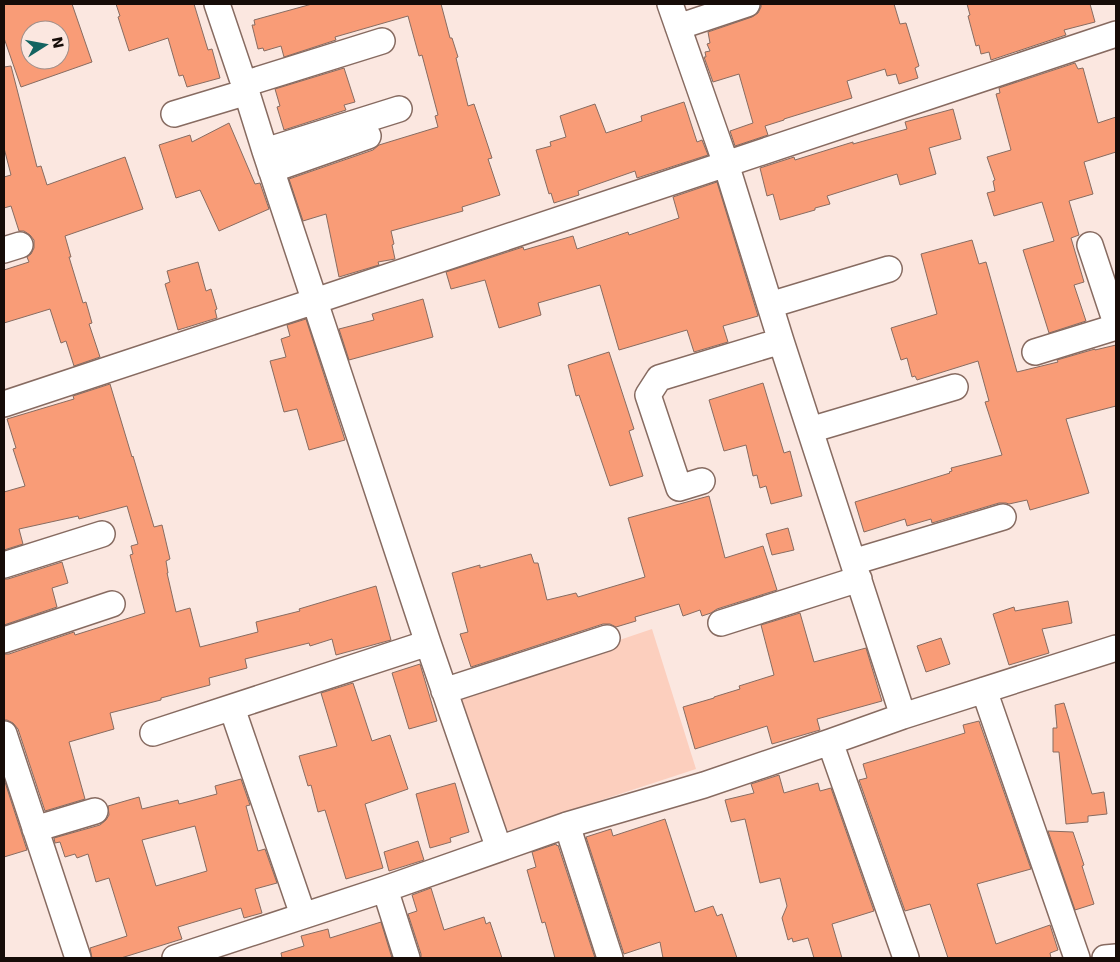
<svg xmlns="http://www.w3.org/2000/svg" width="1120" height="962" viewBox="0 0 1120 962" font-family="'DejaVu Sans',sans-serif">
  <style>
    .green { fill: #fccfbe }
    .building { fill: #f99c77; stroke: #886c61; fill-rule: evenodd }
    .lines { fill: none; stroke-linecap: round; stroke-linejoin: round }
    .minor-casing { stroke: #876b61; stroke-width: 28 }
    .minor { stroke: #fff; stroke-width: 25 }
  </style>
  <rect width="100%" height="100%" fill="#fbe7e0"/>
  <path class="green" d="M652,629L696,769L510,830L500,829L454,696Z"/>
  <path class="building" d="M4,4H72L92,62L21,87L4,38ZM30,30H60V60H30Z
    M116,4H194L208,50L212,49L220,78L187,87L183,75L179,76L168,38L129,51L118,17L120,16Z
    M312,4H441L450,38H452L458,57L456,58L468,106L474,104L492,158L488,159L500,195L462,207L463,211L391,231L394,244L392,245L395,259L378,262L379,265L339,277L326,214L303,221L289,179L373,150L379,145L438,127L435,116L438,115L422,55L419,56L408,16L335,37L336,40L284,57L281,46L264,51L263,48L258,49L252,25H255L254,20Z
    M761,4H894L900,24L906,23L919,66L915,68L918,78L899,84L896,74L887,76L885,69L847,81L852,98L784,119V120L765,126L768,135L735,146L730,131L753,123L739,74L713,82L704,57H706L705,52L710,51L707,44L710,43L708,32L752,17L758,13L761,7Z
    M967,4H1090L1095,22L1064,30L1066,35L991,60L989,52L981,54L979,45L976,46L968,16L970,15Z
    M1075,63L1078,69L1083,68L1098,123L1116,117V152L1084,162L1093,194L1069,201L1079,235L1071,238L1084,282L1074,285L1086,321L1049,333L1023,250L1054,241L1042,202L994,216L987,193L995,191L993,181L995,180L987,157L1011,150L996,94L1000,93L999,88Z
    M11,66L37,167L41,166L47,185L125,157L143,209L65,236L71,257H69L83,303L86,302L92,323L89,324L100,357L74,366L66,341L61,343L50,309L4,323V270L29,262L27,257L31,254L34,248V240L30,235L24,231H19L11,206L4,208V177L11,175L4,148V67Z
    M344,68L355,102L344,105L346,110L284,130L277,107L280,106L275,89Z
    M684,102L697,142L702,140L708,155L637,178L635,171L578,191L579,195L554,203L551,193L549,194L536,150L551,146L550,142L566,137L560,116L595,104L606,133L642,121L641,116Z
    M953,109L961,139L929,148L936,174L900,185L897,174L827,196L830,204L815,208V210L780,220L773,194L767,196L760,168L794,157L795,160L853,142V144L907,129L905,122Z
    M229,123L255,184L260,183L269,209L219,231L200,190L176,198L159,145L190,135L192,142Z
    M717,182L758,316L723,326L728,342L694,352L687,330L619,350L600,285L538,303L541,315L499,328L485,280L451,289L446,272L523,247L524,250L573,236L577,249L628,232L629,235L679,218L673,197Z
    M972,240L979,264L986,262L1017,372L1058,362L1057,360L1095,349V350L1116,345V406L1066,419L1089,493L1030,510L1027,500L1009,504L1006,503H999L932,523L931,519L907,526L905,519L864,532L855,502L950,473L949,472L952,471L951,468L1002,455L985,402L989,401L978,361L917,380L915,376L912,377L907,358L901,360L891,328L937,314L921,254Z
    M198,262L206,291L211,289L217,309L215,310L217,318L178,330L165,284L170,282L167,271Z
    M423,299L433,337L349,360L339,329L374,320L372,314Z
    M306,319L345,440L309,450L297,409L284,412L270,361L286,357L281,339L290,336L287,325Z
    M609,352L634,429L629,431L643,476L610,486L579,395L576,396L568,365Z
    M763,383L784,453L790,451L802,496L771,504L766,486L760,488L757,475L753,476L746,445L724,451L709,400Z
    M110,384L132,457L133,456L154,527L162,525L170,559L166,561L168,573H167L176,612L190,608L200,647L258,632L256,622L300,611L299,609L376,586L391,640L336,655L332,639L310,646L309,643L245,659L247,668L209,678L210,685L161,698V700L110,713L114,729L69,742L85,799L45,811L18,729L13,723L7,720H4V654H9L74,632L75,635L145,613L130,555L133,554L131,546L138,544L127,506L79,519L78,516L19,529L23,544L4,550V492L25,486L13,449L16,448L7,419L74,399L73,396Z
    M709,496L725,558L763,546L777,590L717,609L711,613L702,616L700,610L683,616L679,604L635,617L636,621L616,627L610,624H603L471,667L460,634L468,632L452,573L480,565V568L531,554L534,563H538L547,600L576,593L578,597L645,577L628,518Z
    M788,528L794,550L772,555L766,534Z
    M62,562L68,583L52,588L57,607L4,625V579H8Z
    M1068,601L1072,623L1042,629L1049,653L1009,665L993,614L1014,607L1015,611Z
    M800,613L814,662L866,648L882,701L817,719L820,730L772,744L767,726L695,749L683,707L714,698V697L740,689L739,686L774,675L761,625Z
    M941,638L950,664L926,672L917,646Z
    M420,664L437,721L409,729L392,673Z
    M353,683L372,741L390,735L408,789L365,804L383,868L346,879L325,810L318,812L311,785L308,786L299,756L337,746L321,693Z
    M1064,703L1092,794L1104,792L1107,814L1088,816V822L1066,824L1059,752H1053V728H1057L1055,705Z
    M979,721L1031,869L977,884L996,944L1050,925L1058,950L1050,953L1051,958H948L930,904L905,911L859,780L867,778L863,764L965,733L963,725Z
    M779,775L784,793L818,783L820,791L831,788L874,911L832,924L842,958H814L808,938L793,942L792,938L788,940L782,918L787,906L780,878L760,883L745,819L731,822L725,800L754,793L751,784Z
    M4,779L27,850L4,857Z
    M241,779L250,805L246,806L258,851L265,849L277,883L255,889L262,913L244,918L241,908L178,927L182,939L121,958H92L90,948L127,936L109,878L96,882L88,854L77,858L75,854L65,857L60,842L55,843L54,838L100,825L106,820L109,815L108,806L139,797L142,809L178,800L179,804L217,794L215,786ZM195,826L207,871L156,886L142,840Z
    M455,783L469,832L450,838L451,842L430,848L416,794Z
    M665,819L695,912L713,906L717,916L722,914L737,958H663L660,942L624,954L586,837L611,829L613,836Z
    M1048,831L1073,832L1084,865L1082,866L1094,904L1075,910Z
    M418,841L424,860L389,871L384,852Z
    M556,844L557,846L558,845L595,958H555L545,922L542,923L527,870L536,867L532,852Z
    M431,888L444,930L484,917L486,924L490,922L502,958H421V954L408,914L417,911L412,895Z
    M381,922L392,958H282L281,953L304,946L301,936L328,929L330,938Z"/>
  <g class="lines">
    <g class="minor-casing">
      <path id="minor" d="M217,4L244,84L265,151L428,643L499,849
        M670,4L726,164L781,341L903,716
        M678,27L747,4
        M244,84L382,41
        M174,114L247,92
        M265,151L399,109
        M271,170L368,136
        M1090,245L1116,323
        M4,250L20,245
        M770,305L889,269
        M1035,352L1116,327
        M4,404L315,301L1116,34
        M810,430L955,387
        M702,481L679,488L648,395L659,378L781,341
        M853,562L1003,517
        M4,565L102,534
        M721,623L859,579
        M4,640L112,604
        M984,690L1077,958
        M444,691L607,638
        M232,708L303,915
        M153,733L428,643
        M4,734L78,958
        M830,742L906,958
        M567,825L610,958
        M35,829L95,811
        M385,889L407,958
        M175,958L385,889L567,825L704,785L830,742L903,716L1116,648
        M1105,958L1116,957"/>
    </g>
    <use href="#minor" class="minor"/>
  </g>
  <rect width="1120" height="962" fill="none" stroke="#160c08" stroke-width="10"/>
  <g transform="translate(45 45) rotate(79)"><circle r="24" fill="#fbe7e0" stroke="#9f8f8a"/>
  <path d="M0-4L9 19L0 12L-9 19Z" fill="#136360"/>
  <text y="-8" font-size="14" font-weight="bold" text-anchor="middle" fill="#160c08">N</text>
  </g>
</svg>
